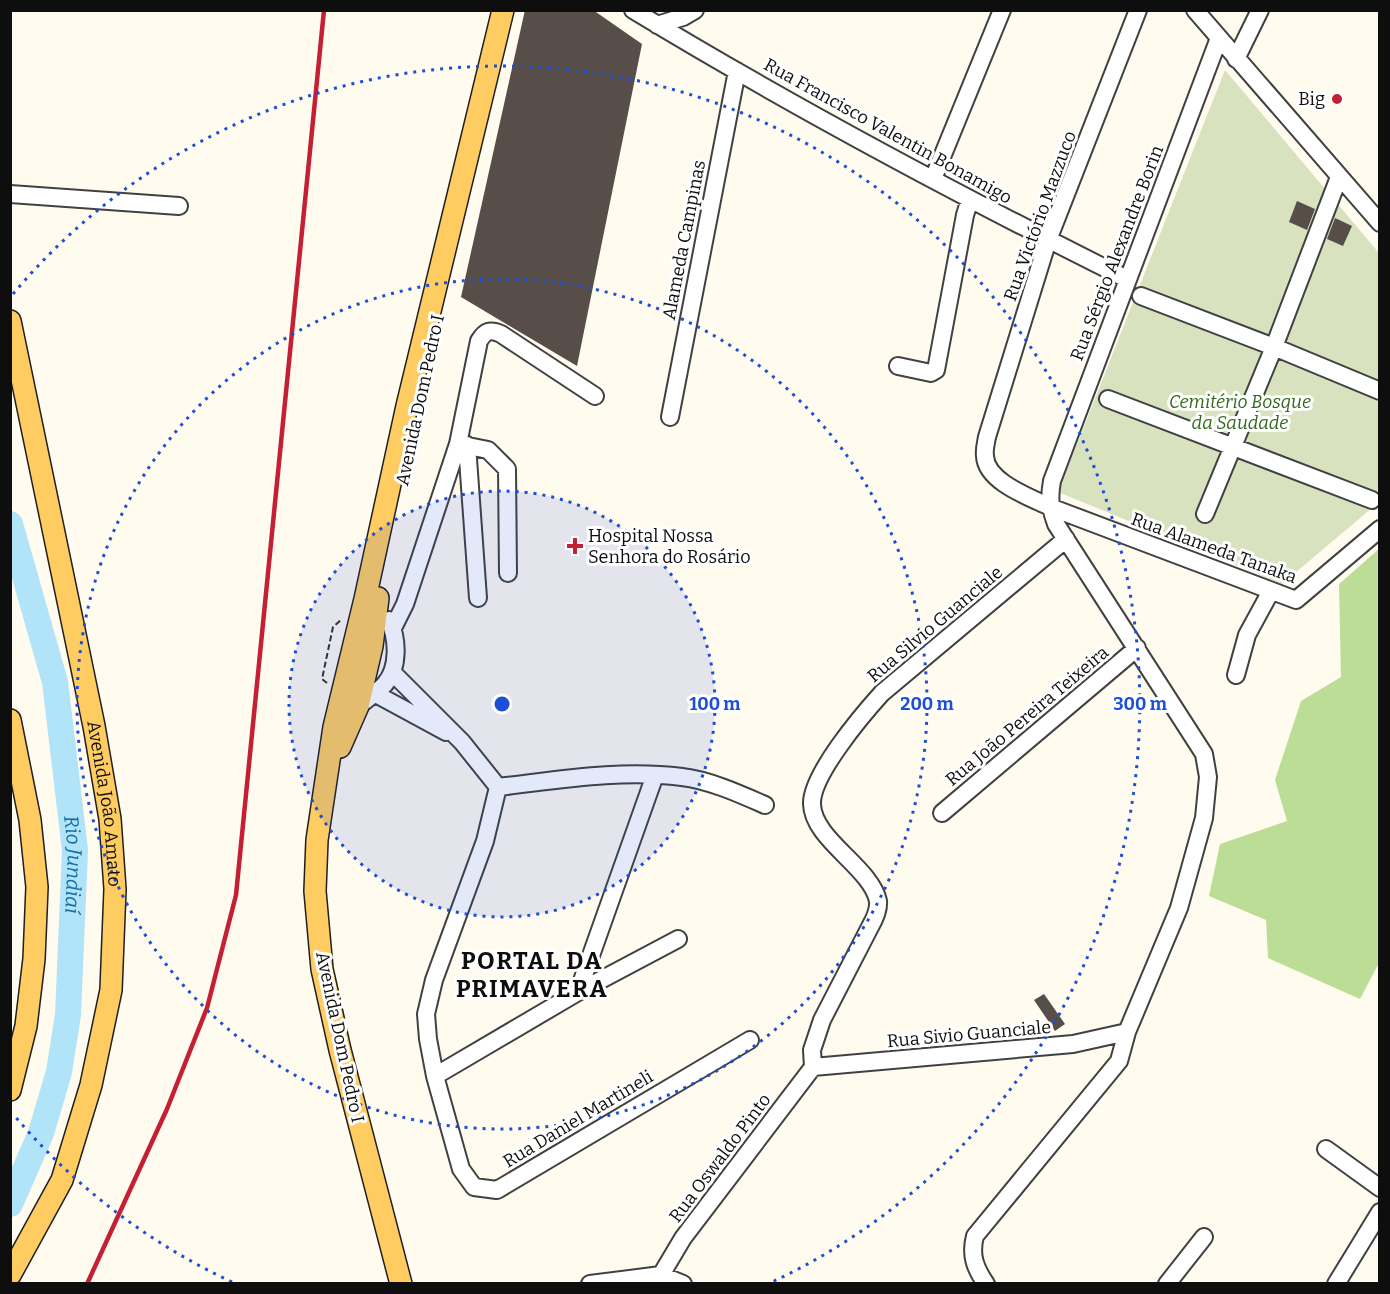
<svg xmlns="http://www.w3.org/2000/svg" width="1390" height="1294" viewBox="0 0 1390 1294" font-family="Bitter,serif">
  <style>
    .forest { fill: #bbdd95 }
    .cemetery { fill: #d9e2bf }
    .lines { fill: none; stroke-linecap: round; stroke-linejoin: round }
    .river { stroke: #b1e3f9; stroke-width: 26 }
    .building { fill: #574e4a }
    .minor-casing { stroke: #414141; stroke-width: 20 }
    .major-casing { stroke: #1f1f1f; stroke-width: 24 }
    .path { stroke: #303030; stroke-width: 2; stroke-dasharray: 6 3; stroke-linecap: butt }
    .minor { stroke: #fff; stroke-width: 16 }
    .major { stroke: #fecc60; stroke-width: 21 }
    .rail { stroke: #c51f33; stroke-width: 4.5 }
    .ring { fill: none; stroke: #1d4ed8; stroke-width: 3; stroke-dasharray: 3 6 }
    .poi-dot { fill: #c51f33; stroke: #fff; stroke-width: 2 }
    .labels { text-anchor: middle; stroke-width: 6; stroke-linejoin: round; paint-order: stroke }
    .poi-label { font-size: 18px; fill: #0e0e0e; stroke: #fff; text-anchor: end }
    .street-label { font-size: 18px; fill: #0e0e0e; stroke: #fff }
    .park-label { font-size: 18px; font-style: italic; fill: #31691b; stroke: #fff }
    .water-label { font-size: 20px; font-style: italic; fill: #1170a6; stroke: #fff }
    .district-label { font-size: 24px; font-weight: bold; letter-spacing: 1.5px; fill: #0e0e0e; stroke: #fff }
    .centre { fill: #1d4ed8; stroke: #fff; stroke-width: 3 }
    .ring-label { font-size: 18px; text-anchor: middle; font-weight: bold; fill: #1d4ed8; stroke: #fff; stroke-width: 6; stroke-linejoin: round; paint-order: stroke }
  </style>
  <rect width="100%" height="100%" fill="#fffbef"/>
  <path class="forest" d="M1379,549L1380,961L1360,999L1268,958L1266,920L1209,896L1220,844L1287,821L1275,780L1301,701L1341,677L1339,584Z"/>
  <path class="cemetery" d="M1225,70L1379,253V502L1282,584L1058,492Z"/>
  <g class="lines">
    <path class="river" id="s1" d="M10,524L55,682L75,850L68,1015L59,1072L41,1133L10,1204"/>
  </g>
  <path class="building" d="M525,10H593L642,44L577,366L461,297Z
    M1297,201L1315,209L1307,230L1289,222Z
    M1335,218L1352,226L1343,246L1327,239Z
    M1044,994L1065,1024L1055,1031L1034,1000Z"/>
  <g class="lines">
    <g class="minor-casing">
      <path id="minor" d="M633,10C793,107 960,196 1127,279
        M1138,10L1048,240L987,437C986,443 984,450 985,456C986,482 1030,497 1050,507L1296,600L1380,529
        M1195,10L1380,223
        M657,25L683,17L695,10
        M1236,59L1260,10
        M933,179L1002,10
        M10,194L179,206
        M1141,296L1274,347L1380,391
        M898,366L931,373L936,370L965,215L970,199
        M1108,399L1372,500
        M670,417L737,71
        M458,444L479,341C485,331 490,329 501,334L595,396
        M467,445L478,598
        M1205,514L1274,347L1339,177
        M393,628L405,604L458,444L488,450L507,469L508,573
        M393,673L462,742L498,787
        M1236,675L1247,635L1271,591
        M374,693L446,732
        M355,709C365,700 377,693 385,684C399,668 398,639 389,620
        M498,787L485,841L434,980L426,1014L428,1039L435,1076L461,1169L474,1187L497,1190L750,1040
        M498,787C559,780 620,769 682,777C709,780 740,794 765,805
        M942,813L1137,648
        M578,992L655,775
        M813,1067L812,1050L822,1020L870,927C874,920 879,910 878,901C871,867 813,840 812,804C811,775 863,714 882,693L1066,539
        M813,1067L1073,1044L1127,1032
        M435,1076L578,992L678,939
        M1326,1149L1380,1188
        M661,1275L683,1238L813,1067
        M590,1284L661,1275L683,1284
        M986,1284C975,1268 970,1255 975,1236L1119,1061L1127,1032L1179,908L1204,818L1208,777L1204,754L1056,524C1050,508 1049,497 1052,481L1219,38
        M1167,1284L1204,1237
        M1336,1284L1380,1212"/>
    </g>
    <g class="major-casing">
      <g id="major">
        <path id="s2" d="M10,321L94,726L110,819L115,889L111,990L91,1085L62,1180L10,1275"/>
        <path d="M10,720L30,820L37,887L34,959L26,1026L10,1090"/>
        <path d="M340,747L358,706L372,646L378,598"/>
        <path d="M401,1284L340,1050L322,969L315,891L317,840L334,727L365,599L407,406L503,10"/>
      </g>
    </g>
    <path class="path" d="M327,683L322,679L333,627L342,619"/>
    <use href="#minor" class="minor"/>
    <use href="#major" class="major"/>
    <path class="rail" d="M87,1284L167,1109L207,1008L236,895L324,10"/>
  </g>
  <circle cx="502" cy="704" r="213" fill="#1d4ed8" fill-opacity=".12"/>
  <g class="ring">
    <circle cx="502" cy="704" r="213"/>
    <circle cx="502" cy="704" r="425"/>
    <path d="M232 1282A638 638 0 0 1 13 1114M13 294A638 638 0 1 1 772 1282"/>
  </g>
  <g class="poi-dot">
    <circle cx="1337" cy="99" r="6"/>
    <path d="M572 537h6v6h6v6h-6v6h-6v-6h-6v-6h6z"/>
  </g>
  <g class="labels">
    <g class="poi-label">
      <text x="1325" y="105">Big</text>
      <text x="588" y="542" text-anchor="start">Hospital Nossa<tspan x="588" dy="21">Senhora do Rosário</tspan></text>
    </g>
    <g class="street-label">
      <text transform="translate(888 131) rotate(29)" y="6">Rua Francisco Valentin Bonamigo</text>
      <text transform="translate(1040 216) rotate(-70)" y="6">Rua Victório Mazzuco</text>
      <text transform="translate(684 240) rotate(-79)" y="6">Alameda Campinas</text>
      <text transform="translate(1117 253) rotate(-69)" y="6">Rua Sérgio Alexandre Borin</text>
      <text transform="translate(420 400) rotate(-78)" y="6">Avenida Dom Pedro I</text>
      <text transform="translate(1214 548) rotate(20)" y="6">Rua Alameda Tanaka</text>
      <text transform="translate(935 624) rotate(-40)" y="6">Rua Silvio Guanciale</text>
      <text transform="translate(1027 716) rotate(-40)" y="6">Rua João Pereira Teixeira</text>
      <text dy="6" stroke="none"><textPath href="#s2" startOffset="492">Avenida João Amato</textPath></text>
      <text transform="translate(969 1034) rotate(-5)" y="6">Rua Sivio Guanciale</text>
      <text transform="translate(340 1037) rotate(78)" y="6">Avenida Dom Pedro I</text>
      <text transform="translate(578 1119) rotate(-31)" y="6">Rua Daniel Martineli</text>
      <text transform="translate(720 1158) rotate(-53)" y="6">Rua Oswaldo Pinto</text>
    </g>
    <g class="park-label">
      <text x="1240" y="408">Cemitério Bosque<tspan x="1240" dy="21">da Saudade</tspan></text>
    </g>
    <g class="water-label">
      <text dy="7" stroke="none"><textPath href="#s1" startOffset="348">Rio Jundiaí</textPath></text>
    </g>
    <g class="district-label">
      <text x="532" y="969">PORTAL DA<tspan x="532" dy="28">PRIMAVERA</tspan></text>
    </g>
  </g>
  <circle cx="502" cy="704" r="9" class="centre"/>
  <g class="ring-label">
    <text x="715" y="710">100 m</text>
    <text x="927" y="710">200 m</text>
    <text x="1140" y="710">300 m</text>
  </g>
  <rect width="1390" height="1294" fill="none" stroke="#0e0e0e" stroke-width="24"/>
</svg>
